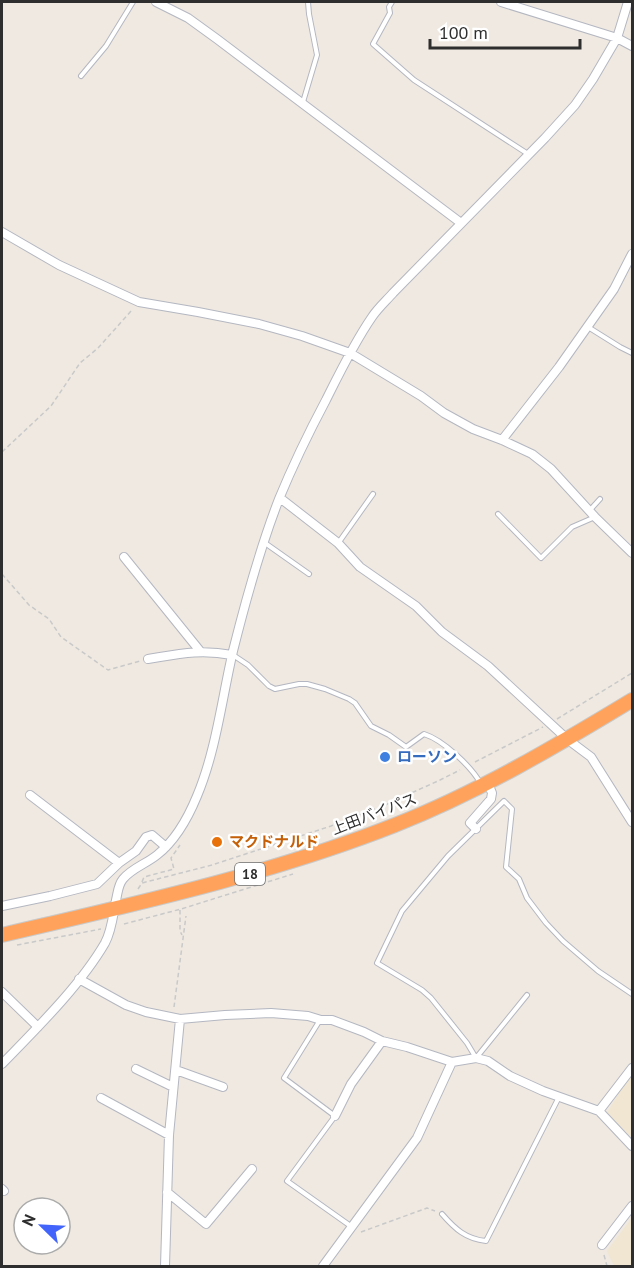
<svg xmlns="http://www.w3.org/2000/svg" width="634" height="1268" viewBox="0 0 634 1268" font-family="'PT Sans','Noto Sans JP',sans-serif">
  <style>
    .education { fill: #f0e6d1 }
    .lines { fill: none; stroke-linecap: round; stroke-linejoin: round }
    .lane-casing { stroke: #b4b7c1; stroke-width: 6 }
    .street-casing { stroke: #b4b7c1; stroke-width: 10 }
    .highway-casing { stroke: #c9c9c9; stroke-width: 16 }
    .path { stroke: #c9c9c9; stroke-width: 1.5; stroke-dasharray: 4.5 3; stroke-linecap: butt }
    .lane { stroke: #fff; stroke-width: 4 }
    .street { stroke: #fff; stroke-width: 8 }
    .highway { stroke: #ffa35c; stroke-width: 14 }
    .shop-dot { fill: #3f7fe0; stroke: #fff; stroke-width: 2 }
    .food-dot { fill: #e8710a; stroke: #fff; stroke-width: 2 }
    .labels { text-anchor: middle; stroke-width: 5; stroke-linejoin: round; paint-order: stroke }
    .shield { fill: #fff; stroke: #6d6d6d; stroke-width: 1.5 }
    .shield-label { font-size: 14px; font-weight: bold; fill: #2e2e2e }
    .shop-label { font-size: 15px; font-weight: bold; fill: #366cbe; stroke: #fff; text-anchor: start }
    .street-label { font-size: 15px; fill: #2e2e2e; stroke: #fff }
    .food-label { font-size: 15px; font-weight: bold; fill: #c56008; stroke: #fff; text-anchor: start }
  </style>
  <rect width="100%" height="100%" fill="#efe9e1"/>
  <path class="education" d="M632,1074V1138L607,1113L627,1080Z
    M632,1218V1266H614L607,1251Z"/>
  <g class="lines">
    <g class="lane-casing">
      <path id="lane" d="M392,2L389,7L390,13L373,44L414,80L528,154
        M81,76L106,46L133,2
        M303,102L317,55L309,14L308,2
        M588,327L620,347L632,353
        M590,510L600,499
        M498,514L541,558L572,527L595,517
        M339,542L373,494
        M265,543L309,574
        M233,655L248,665L269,686L275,689L299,684H307L325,689L349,699L355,703L371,726L389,735L406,747L424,734C443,740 471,766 481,784
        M527,995L476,1058L467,1043L431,998L422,990L377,963L402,911L448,856L504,801L512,809L506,867L519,879L527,898L546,923L563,941L598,971L632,994
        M320,1020L284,1078L335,1116L287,1181L352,1227
        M442,1214C455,1229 466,1239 486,1241L559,1097"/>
    </g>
    <g class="street-casing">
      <path id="street" d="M156,2L188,18L217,39L461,223
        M501,2L617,38L632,46
        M2,232L59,265L139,302L198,312L259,324L302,336L350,353L421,396L444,413L473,429L502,440L532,454L551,469L595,517L632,553
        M502,440L559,367L614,289L632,254
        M280,498L338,543L360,567L416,606L442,632L488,666L567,739L591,757L632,822
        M124,557L200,651
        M148,659C179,654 200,649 232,655
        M30,795L119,863
        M476,829L470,823L491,799L492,793L488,783
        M2,906L50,896L97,884L119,863L136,851L146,837L152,835L166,847
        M79,979L126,1005L146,1012L180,1019L225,1015L271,1013L308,1016L321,1020H332L364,1032L382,1041L407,1047L452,1062L476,1058L488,1061L510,1076L543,1091L599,1111L632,1146
        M2,992L38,1027
        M2,1064C36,1029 80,986 105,943C112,930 113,915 116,900C118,892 118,885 123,879C132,868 146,864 157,855C176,840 188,818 197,796C216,751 222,698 233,651C246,599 260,548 279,499C293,465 309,432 326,400C340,372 354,343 372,317C378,308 386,301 393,293L545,138L575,105L593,79L617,38L628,2
        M136,1069L173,1087
        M176,1070L223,1087
        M101,1098L169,1135
        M599,1111L632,1068
        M335,1116L351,1084L382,1041
        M2,1189L4,1191
        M167,1192L206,1224L252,1169
        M602,1245L632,1206
        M165,1266L169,1135L180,1019
        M323,1266L417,1138L452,1062"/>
    </g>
    <g class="highway-casing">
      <path id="highway" d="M2,935C134,904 268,875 395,825C479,792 556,746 632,700"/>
    </g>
    <path class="path" d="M2,452L51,406L80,363L98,348L132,310
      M2,574L29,605L49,619L61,637L108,670L140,661
      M557,719L632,673
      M475,762L543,727
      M142,882L144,877L174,869L171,858L180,845
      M138,889L142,883L212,865L331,826L385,805L440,780L460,770
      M180,910V931L182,935
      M124,924L181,909L293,874
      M17,945L101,929
      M174,1007L186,916
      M361,1232L427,1208L435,1211
      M604,1255L607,1266"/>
    <use href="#lane" class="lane"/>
    <use href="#street" class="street"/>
    <use href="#highway" class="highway"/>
  </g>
  <circle class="shop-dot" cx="385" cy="757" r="6"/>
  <circle class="food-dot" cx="217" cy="842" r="6"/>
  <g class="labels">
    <rect class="shield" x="235" y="863" width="30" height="22" rx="4.5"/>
    <g class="shield-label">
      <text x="250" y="879">18</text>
    </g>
    <g class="shop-label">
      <text x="397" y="762">ローソン</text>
    </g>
    <g class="street-label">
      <text transform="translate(374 814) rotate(-21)" y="5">上田バイパス</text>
    </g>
    <g class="food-label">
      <text x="229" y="847">マクドナルド</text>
    </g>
  </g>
  <rect width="634" height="1268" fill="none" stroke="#2e2e2e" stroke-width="6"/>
  <g transform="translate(42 1226) rotate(294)"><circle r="28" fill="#ffffff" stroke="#ababab" stroke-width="1.5"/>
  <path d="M0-4.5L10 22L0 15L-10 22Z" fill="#4264fb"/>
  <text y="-9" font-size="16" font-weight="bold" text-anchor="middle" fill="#2e2e2e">N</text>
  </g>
  <path d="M430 39v9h150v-9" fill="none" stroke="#2e2e2e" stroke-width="3"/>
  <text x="439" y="39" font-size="18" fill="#2e2e2e" stroke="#ffffff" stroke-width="4.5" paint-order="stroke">100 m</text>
</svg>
